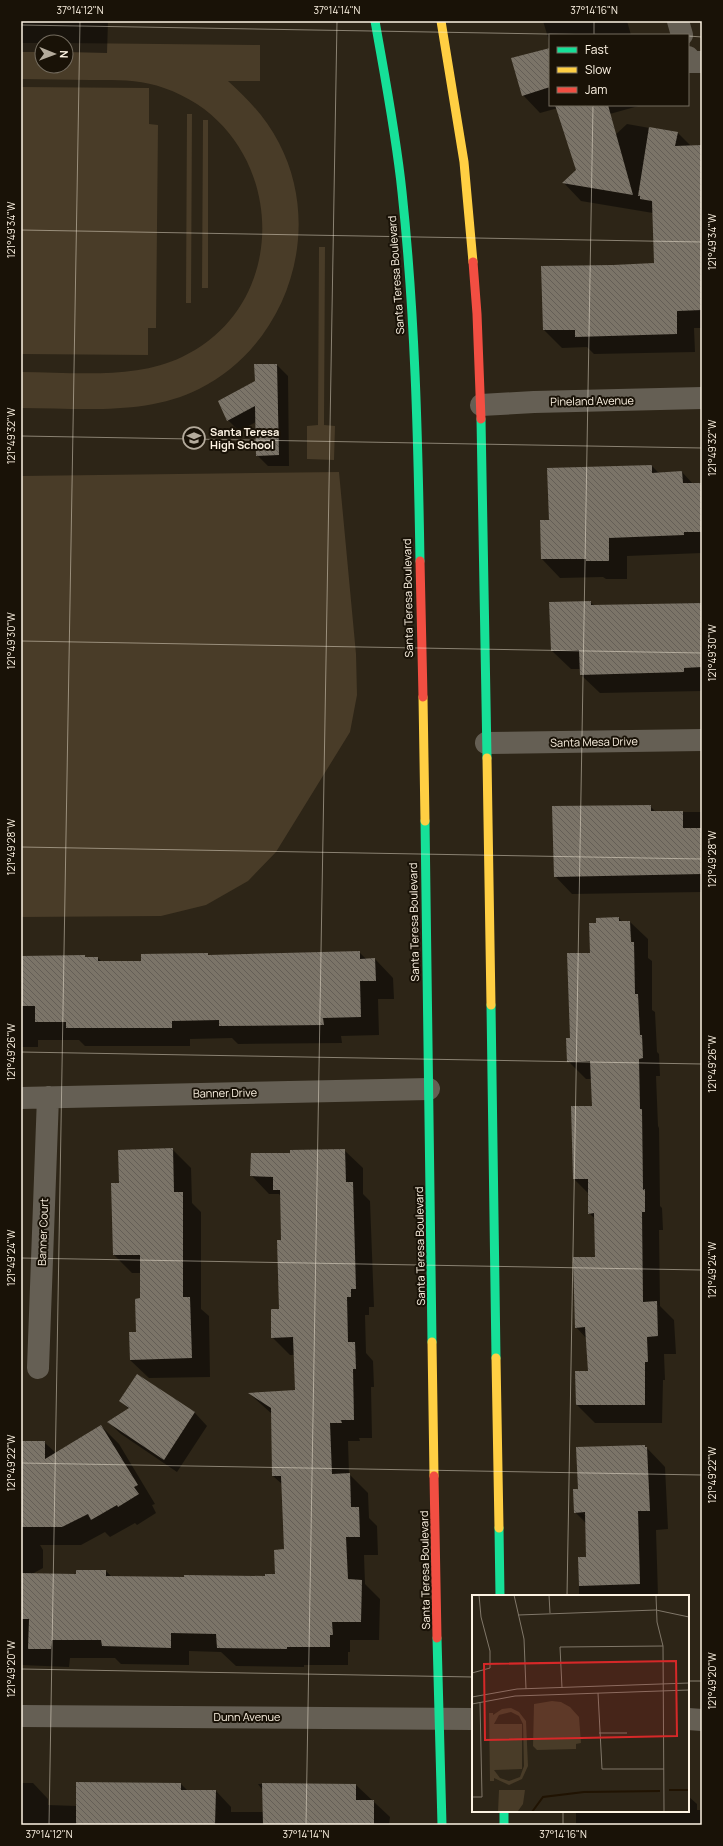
<svg xmlns="http://www.w3.org/2000/svg" width="723" height="1846" viewBox="0 0 723 1846" font-family="Manrope,sans-serif">
  <style>
    .pitch { fill: #493c28 }
    .shadow { fill: #0007; fill-rule: evenodd }
    .building { fill: url(#building-back-hatch) }
    .lines { fill: none; stroke-linecap: round; stroke-linejoin: round }
    .street { stroke: #655f54; stroke-width: 22 }
    .fast { stroke: #16e098; stroke-width: 9 }
    .slow { stroke: #ffcf43; stroke-width: 9 }
    .jam { stroke: #f24e42; stroke-width: 9 }
    .ticks { fill: none; stroke: #fdf3e3; stroke-width: 1; stroke-opacity: 0.45 }
    .labels { text-anchor: middle; stroke-width: 4; stroke-linejoin: round; paint-order: stroke }
    .street-label { font-size: 11px; fill: #fdf3e3; stroke: #191207 }
    .poi-label { font-size: 11px; font-weight: bold; fill: #fdf3e3; stroke: #191207; text-anchor: start }
    .inset-river { fill: none; stroke: #201302; stroke-width: 2 }
    .inset-road { fill: none; stroke: #807769; stroke-width: 1 }
    .view { fill: #d62828; fill-opacity: 0.15; stroke: #d62828; stroke-width: 2 }
    .inset-edge { fill: none; stroke: #fdf3e3; stroke-width: 2 }
    .neatline { fill: none; stroke: #fdf3e3; stroke-width: 1.5 }
    .ticks-label { font-size: 10px; text-anchor: middle; fill: #fdf3e3 }
  </style>
  <defs>
    <pattern id="building-back-hatch" width="6" height="6" patternUnits="userSpaceOnUse"><rect width="6" height="6" fill="#7b7468"/><path d="M-1 5l2 2M0 0l6 6M5-1l2 2" fill="none" stroke="#645e56"/></pattern>
  </defs>
  <rect width="100%" height="100%" fill="#2d2517"/>
  <path class="pitch" d="M21,43H42V66H66V43L260,45V81H228C249,100 266,118 279,143C325,231 287,345 199,389C145,416 80,408 21,408V372C73,372 134,380 182,357C299,301 284,129 164,88C140,79 115,80 90,80C67,80 44,79 21,79Z
    M21,87L149,88V124L158,125L156,328H148V355L21,354Z
    M187,114H192L191,303H186Z
    M203,120H208V288H202Z
    M319,247H325L324,425L335,426L334,460L307,459V426L318,425Z
    M339,472L356,654L357,695L350,732L276,852L248,881L206,905L161,916L21,917V476Z"/>
  <path class="shadow" d="M21,21H108L107,53L66,52V42H42V52H21Z
    M543,21H627L631,35H550V44Z
    M550,49V105H642L574,124L558,108L540,113L523,95Z
    M627,124L678,133L692,147L702,146V328H694L695,352L594,354L587,347L562,348L544,330L613,266L655,264L653,213L581,201L564,183Z
    M255,365H277L288,376L289,466H268L257,455L256,422L239,431L228,420L256,381Z
    M652,466L659,473L682,472L693,484H702V553L627,556V579H606L603,577L560,578L542,559L541,521H550Z
    M590,602L595,606L702,603V691L600,693L581,675V669H571L552,651Z
    M650,806L656,812H702V892L572,894L555,876Z
    M619,918L622,922H630L648,939V958L652,961V1010L655,1012L657,1052L659,1054L660,1076H656L658,1126L659,1128L660,1206L662,1208L663,1230H659L660,1306L674,1320L676,1354H664L665,1380H663L662,1423H595L577,1405L589,1372L587,1339L576,1327L596,1258L595,1219L589,1213V1194L574,1179L593,1107L592,1079H586L568,1061L571,1039L597,924ZM629,935H631L632,947Z
    M359,952L367,960L375,959L393,978L394,999H378L379,1035L341,1036L342,1043L238,1044L232,1038L190,1039V1046H85L79,1040H38V1047H21V957L84,956L86,958H98L102,962H142L208,954L209,956Z
    M172,1149L191,1168L192,1203L201,1212V1309L209,1316L210,1377L149,1378L130,1360L137,1333L141,1299V1273H132L114,1255L120,1184Z
    M344,1150L363,1168V1194L370,1201L374,1307H369V1315H365L366,1353L373,1361L374,1387H371L372,1438H359L360,1441H348L349,1474L368,1493L369,1518L377,1526L378,1555H364L365,1584L380,1599L379,1640H350V1652H348V1665H304V1667L236,1666L221,1652L189,1651V1665L121,1664L115,1658H70L69,1667L21,1665V1442H44L56,1453L101,1426L119,1444L155,1504L152,1505L156,1513L137,1525L135,1523L110,1537L105,1532L81,1545H40L43,1550V1568L32,1574L77,1575L106,1571L112,1577H266L276,1575L285,1550L283,1485L273,1476L272,1414L250,1394L296,1391L295,1355H290L272,1337L280,1310L282,1241L281,1197L279,1194H269L251,1175L291,1154Z
    M138,1375L195,1413L207,1426L177,1472L121,1434L108,1422L129,1409L120,1401Z
    M645,1446L665,1467L668,1529L656,1530L658,1596H579V1558H587L586,1523L575,1512L579,1490Z
    M21,1783H33L48,1799V1805L77,1806V1783L181,1784L188,1791H216L231,1807V1812H263V1791L258,1784L356,1785L390,1817L389,1825H21Z
    M688,1796L697,1804V1810H702V1825H576V1811H688Z"/>
  <path class="building" d="M550,48V87L522,96L511,58Z
    M555,105H608L633,195L562,183L576,170Z
    M649,127L678,132L675,146L702,145V310L677,311V334L575,337V330H543L541,266L613,265L654,263L652,201L640,199V196H638Z
    M254,364H277L279,455L256,456L255,406L227,421L218,401L255,381Z
    M652,465V473L682,471L683,483H702V532H684V535L609,538V561H586V559H541L540,520H549L547,468Z
    M591,601V605L702,603V667L684,668V672L580,675L579,650L551,651L549,602Z
    M651,805V811H683V828H702V874L554,877L552,806Z
    M619,917V921H630L631,942H634L635,994H638L640,1035H642L643,1058L639,1059L640,1109H642L643,1190L645,1189V1212H642L643,1302L657,1301L658,1336L647,1337L648,1362H645V1405H576L575,1371H588L585,1327L575,1328L573,1257H595L594,1213L588,1214V1179H573L571,1106H592L590,1061L567,1062L566,1038H570L567,953H590L589,923H596V918Z
    M360,951V959L375,958L376,981H360L361,1017L323,1018L324,1025L219,1026V1020L172,1021V1028H66V1022H35V1006H21V956L85,955V957H98V961H141V954L208,953V955Z
    M173,1148L174,1192H183V1297H190L192,1358L130,1360L129,1332H136L135,1299L140,1298V1255H113L111,1183H119L118,1150Z
    M345,1149L346,1182H353L356,1289H351V1297H347L348,1342H355L356,1369H353L354,1420H341L342,1423H330L332,1474L350,1473L351,1507H359L360,1537H346L348,1579L362,1580L361,1622H332L333,1635H330V1647H287V1649L217,1648L216,1634L171,1633V1648L102,1646L101,1640H52L51,1649H28L29,1619H21V1573L76,1574V1570H106V1576L184,1577V1575L265,1576V1574H275L274,1550L284,1549L281,1476H272L271,1408L248,1393L295,1390L293,1337L271,1338V1309H279L277,1240H281L280,1190H273V1177L250,1176L251,1153H290V1150Z
    M137,1374L195,1412L164,1460L107,1422L129,1408L119,1401Z
    M101,1425L138,1485L134,1487L139,1494L118,1507L117,1505L91,1520L88,1514L62,1527H21V1441H45V1459Z
    M645,1445V1447H647L650,1511H638L640,1584L579,1586L578,1557H586L585,1512L574,1513L573,1489H578L576,1447Z
    M76,1782L181,1783V1790H216L215,1825H76Z
    M262,1783L356,1784V1800H374V1825H263Z"/>
  <g class="lines">
    <path class="street" d="M678,21L682,35
      M688,57L689,62H702
      M481,405L534,402L702,398
      M486,743L702,740
      M21,1098L429,1089
      M38,1368L48,1097
      M21,1716L473,1719
      M688,1719L702,1720"/>
    <path class="fast" d="M375,21C385,78 396,134 402,192C415,314 418,438 420,561
      M481,419L487,758
      M425,821L432,1342
      M491,1005L496,1358
      M499,1528L500,1596
      M437,1638L442,1825
      M504,1811V1825"/>
    <path class="slow" d="M441,21L464,162L473,262
      M423,697L425,821
      M487,758L491,1005
      M432,1342L434,1476
      M496,1358L499,1528"/>
    <path class="jam" d="M473,262L477,314L481,419
      M420,561L423,697
      M434,1476L437,1638"/>
  </g>
  <path class="ticks" d="M21,25L605,35M594,35V21M688,36L702,37M21,230L702,242M21,436L702,448M21,641L702,653M21,847L702,859M21,1052L702,1064M21,1258L702,1270M21,1463L702,1475M567,1596L593,105M21,1669L473,1677M688,1681H702M49,1825L80,21M306,1825L337,21M563,1825V1811"/>
  <defs>
    <g id="school-ring" transform="scale(1.15)"><circle r="9.5" fill="#191207" stroke="#b4ab9c" stroke-width="1.5"/><path d="M0-5L7-2L0 1L-7-2ZM-4 1L0 2.5L4 1V4Q0 6-4 4Z" fill="#b4ab9c"/></g>
  </defs>
  <g fill-rule="evenodd">
    <use href="#school-ring" x="194" y="438"/>
  </g>
  <g class="labels">
    <g class="street-label">
      <text transform="translate(396 275) rotate(-94)" y="4">Santa Teresa Boulevard</text>
      <text transform="translate(592 401) rotate(-1)" y="4">Pineland Avenue</text>
      <text transform="translate(408 598) rotate(-91)" y="4">Santa Teresa Boulevard</text>
      <text transform="translate(594 742) rotate(-1)" y="4">Santa Mesa Drive</text>
      <text transform="translate(414 922) rotate(-91)" y="4">Santa Teresa Boulevard</text>
      <text transform="translate(225 1093) rotate(-1)" y="4">Banner Drive</text>
      <text transform="translate(43 1232) rotate(-88)" y="4">Banner Court</text>
      <text transform="translate(420 1246) rotate(-91)" y="4">Santa Teresa Boulevard</text>
      <text transform="translate(425 1570) rotate(-91)" y="4">Santa Teresa Boulevard</text>
      <text x="247" y="1721">Dunn Avenue</text>
    </g>
    <g class="poi-label">
      <text x="210" y="436">Santa Teresa<tspan x="210" dy="13">High School</tspan></text>
    </g>
  </g>
  <g transform="translate(472 1595)">
    <rect width="217" height="217" fill="#2d2517"/>
    <path d="M80,106L89,107L98,112L107,122L109,148L104,149V154L65,155L61,151L62,109ZM39,113L47,117L54,126L56,171L50,184L37,190L22,183V186H18L17,118H21V120L30,114ZM39,117L47,121L51,129L52,171L48,182L37,186L28,183L22,175L50,174V129H22L27,120ZM27,195H53L51,209L46,216L26,217Z" fill="#493c28" fill-rule="evenodd"/>
    <path class="inset-river" d="M197,195H217M60,217L71,202L112,197L188,196"/>
    <path class="inset-road" d="M42,0L52,44L54,94M77,0L78,18M184,0L185,27L191,51L192,217M46,20L184,15L217,22M0,78L18,73V56L9,22L7,0M90,93L88,52L191,51M126,98L130,174H192M0,102L45,94L217,88M0,109L43,101L217,95M127,138H155M0,202H10L8,107"/>
    <path class="view" d="M204,66L205,141L13,145L12,69Z"/>
    <rect width="217" height="217" class="inset-edge"/>
  </g>
  <rect width="723" height="1846" fill="none" stroke="#191207" stroke-width="44"/>
  <rect x="549" y="34" width="140" height="72" fill="#191207" stroke="#746c5f"/>
  <rect x="557" y="47" width="20" height="6" fill="#16e098" stroke="#746c5f"/>
  <text x="585" y="54" font-size="12" fill="#fdf3e3">Fast</text>
  <rect x="557" y="67" width="20" height="6" fill="#ffcf43" stroke="#746c5f"/>
  <text x="585" y="74" font-size="12" fill="#fdf3e3">Slow</text>
  <rect x="557" y="87" width="20" height="6" fill="#f24e42" stroke="#746c5f"/>
  <text x="585" y="94" font-size="12" fill="#fdf3e3">Jam</text>
  <g transform="translate(54 54) rotate(91)"><circle r="19" fill="#191207" stroke="#746c5f"/>
  <path d="M0-3L7 15L0 10L-7 15Z" fill="#b4ab9c"/>
  <text y="-6" font-size="11" font-weight="bold" text-anchor="middle" fill="#fdf3e3">N</text>
  </g>
  <rect x="22" y="22" width="679" height="1802" class="neatline"/>
  <g class="ticks-label">
    <text x="80" y="14">37°14'12"N</text>
    <text x="337" y="14">37°14'14"N</text>
    <text x="594" y="14">37°14'16"N</text>
    <text transform="translate(11 230) rotate(-90)" y="4">121°49'34"W</text>
    <text transform="translate(712 242) rotate(-90)" y="4">121°49'34"W</text>
    <text transform="translate(11 436) rotate(-90)" y="4">121°49'32"W</text>
    <text transform="translate(712 448) rotate(-90)" y="4">121°49'32"W</text>
    <text transform="translate(11 641) rotate(-90)" y="4">121°49'30"W</text>
    <text transform="translate(712 653) rotate(-90)" y="4">121°49'30"W</text>
    <text transform="translate(11 847) rotate(-90)" y="4">121°49'28"W</text>
    <text transform="translate(712 859) rotate(-90)" y="4">121°49'28"W</text>
    <text transform="translate(11 1052) rotate(-90)" y="4">121°49'26"W</text>
    <text transform="translate(712 1064) rotate(-90)" y="4">121°49'26"W</text>
    <text transform="translate(11 1258) rotate(-90)" y="4">121°49'24"W</text>
    <text transform="translate(712 1270) rotate(-90)" y="4">121°49'24"W</text>
    <text transform="translate(11 1463) rotate(-90)" y="4">121°49'22"W</text>
    <text transform="translate(712 1475) rotate(-90)" y="4">121°49'22"W</text>
    <text transform="translate(11 1669) rotate(-90)" y="4">121°49'20"W</text>
    <text transform="translate(712 1681) rotate(-90)" y="4">121°49'20"W</text>
    <text x="49" y="1838">37°14'12"N</text>
    <text x="306" y="1838">37°14'14"N</text>
    <text x="563" y="1838">37°14'16"N</text>
  </g>
</svg>
